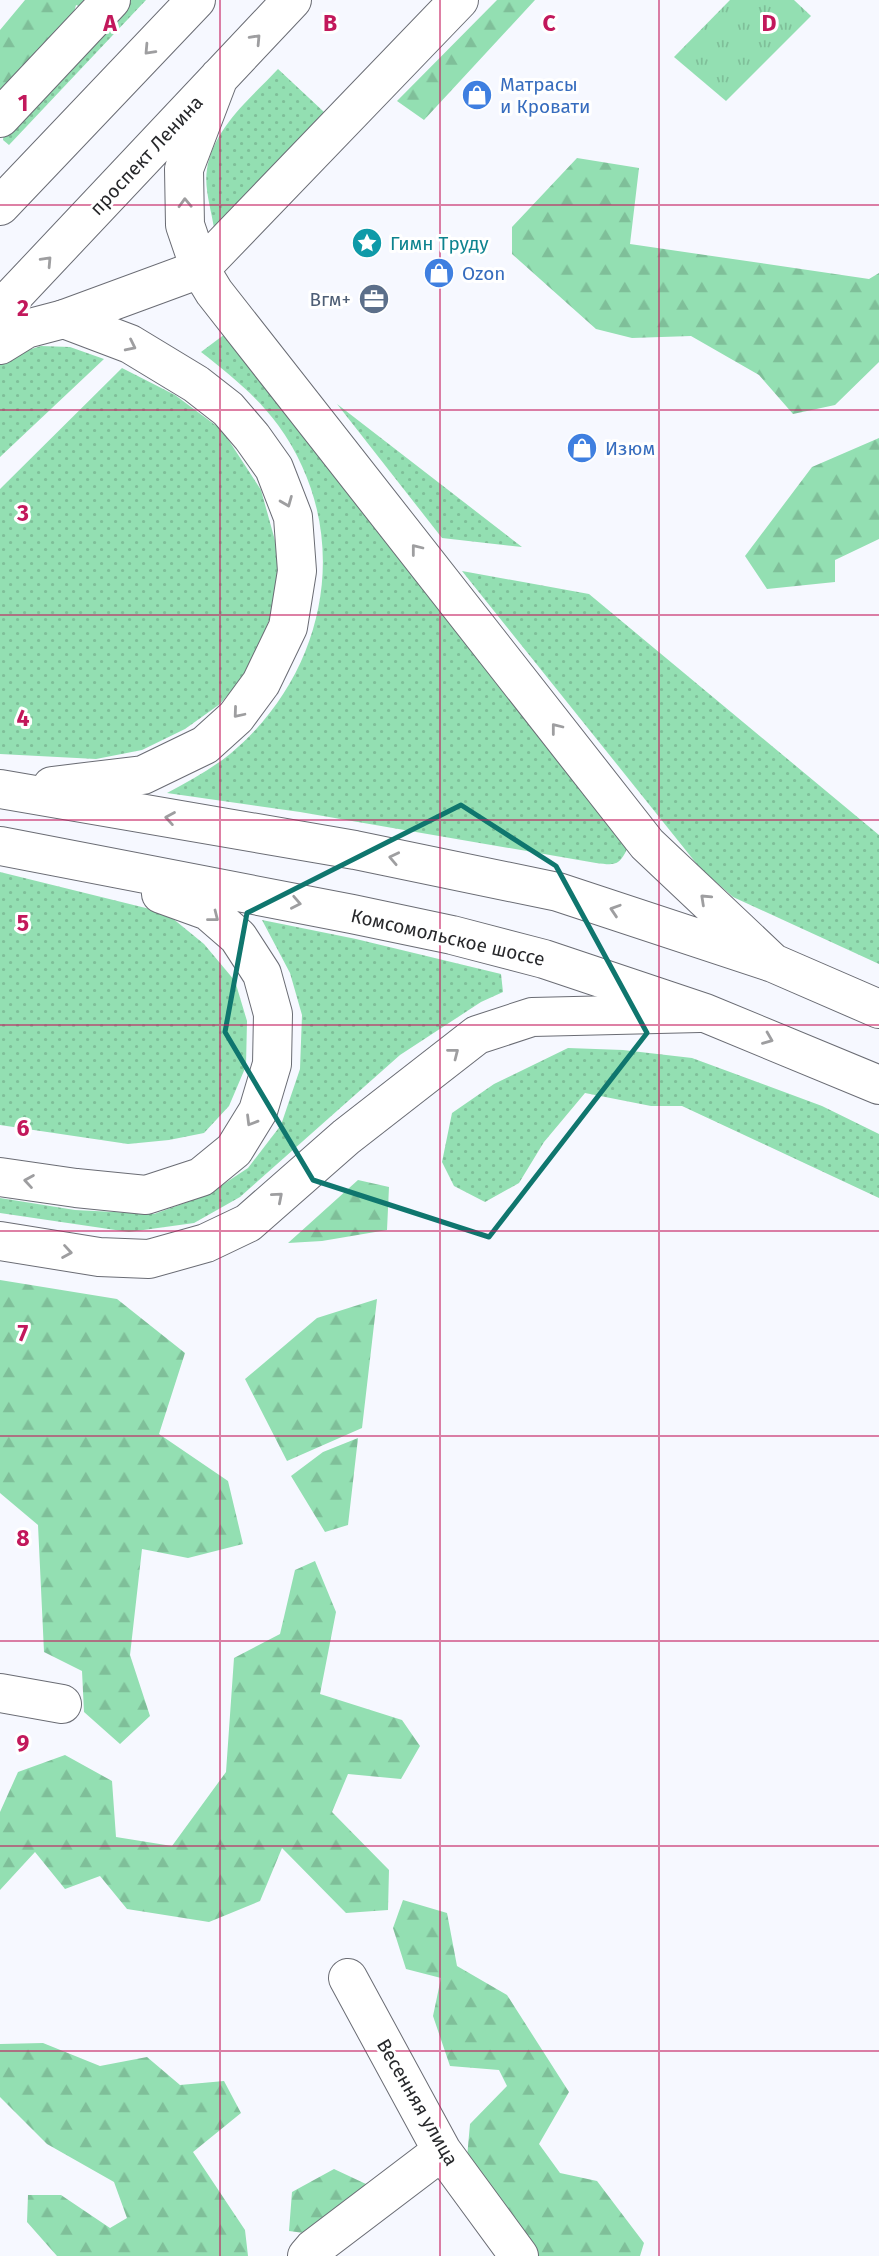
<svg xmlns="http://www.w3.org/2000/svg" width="879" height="2256" viewBox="0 0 879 2256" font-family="'Fira Sans',sans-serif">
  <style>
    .grass { fill: url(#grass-dots) }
    .forest { fill: url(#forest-firs) }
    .park { fill: url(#park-tufts) }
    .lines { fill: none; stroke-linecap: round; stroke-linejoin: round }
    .minor-casing { stroke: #6a6c74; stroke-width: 40 }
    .secondary-casing { stroke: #6a6c74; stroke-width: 40 }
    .primary-casing { stroke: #6a6c74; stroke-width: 40 }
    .minor { stroke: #fff; stroke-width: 38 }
    .secondary { stroke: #fff; stroke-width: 38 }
    .primary { stroke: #fff; stroke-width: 38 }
    .oneway { stroke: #9e9ea0 }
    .marked { fill: none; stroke: #0f766e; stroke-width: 5; stroke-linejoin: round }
    .grid { fill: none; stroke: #c2185b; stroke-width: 2; stroke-opacity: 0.55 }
    .labels { text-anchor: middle; stroke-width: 6; stroke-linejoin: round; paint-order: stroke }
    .shop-label { font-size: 19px; fill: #366cbe; stroke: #fff; text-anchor: start }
    .street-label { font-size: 19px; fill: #27282b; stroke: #fff }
    .culture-label { font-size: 19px; fill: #0d838f; stroke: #fff; text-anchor: start }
    .service-label { font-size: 19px; fill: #4e5e75; stroke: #fff; text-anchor: end }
    .grid-label { font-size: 23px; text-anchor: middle; font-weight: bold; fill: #c2185b; stroke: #fff; stroke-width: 6; stroke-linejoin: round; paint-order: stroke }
  </style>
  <defs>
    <pattern id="grass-dots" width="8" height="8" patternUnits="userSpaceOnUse" patternTransform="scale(1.75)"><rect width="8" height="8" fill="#93dfb2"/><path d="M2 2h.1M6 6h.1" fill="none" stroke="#7fbf99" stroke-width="1.8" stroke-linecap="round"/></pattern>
    <pattern id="forest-firs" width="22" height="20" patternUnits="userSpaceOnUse" patternTransform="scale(1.75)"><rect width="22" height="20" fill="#93dfb2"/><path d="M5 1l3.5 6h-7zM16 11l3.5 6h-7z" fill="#7fbf99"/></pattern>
    <pattern id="park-tufts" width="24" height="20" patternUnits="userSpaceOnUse" patternTransform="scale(1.75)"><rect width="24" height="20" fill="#93dfb2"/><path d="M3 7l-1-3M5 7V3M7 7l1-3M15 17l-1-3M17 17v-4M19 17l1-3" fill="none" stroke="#7fbf99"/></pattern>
  </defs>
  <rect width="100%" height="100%" fill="#f6f8ff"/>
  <path class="grass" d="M128,0H146L9,145L3,140L4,130Z
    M278,69L324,112L214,228C211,209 204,188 207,169C214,127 251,98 278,69Z
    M225,334L621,837L627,849C619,867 613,865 596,863L300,812L167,793C189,781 210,770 230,754C329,672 355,531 278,425C257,396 229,374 201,352Z
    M41,346L70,347L104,359L0,457V364L15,354Z
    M122,368L175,395L222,430L261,490L279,555L273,610L250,669L220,704L185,729L142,750L96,759L0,754V489Z
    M337,404L522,547L442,538Z
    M462,571L589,594L879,835V964L733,897L700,868Z
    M0,872L166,913L204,944L235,981L247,1021L246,1066L229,1106L204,1133L169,1140L128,1144L0,1125Z
    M262,920L356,939L501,974L503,992L481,1002L400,1055L240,1197L194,1223L129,1232L0,1213V1198L75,1210L154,1214L207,1195L248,1168L281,1125L300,1069L302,1015L290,973Z
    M568,1048L623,1050L692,1058L822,1106L879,1134V1198L682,1106H651L585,1093L544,1142L519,1183L485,1202L454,1186L442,1162L452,1113L494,1084Z"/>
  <path class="forest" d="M25,0H124L107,17L76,5L66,43L0,119V30Z
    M497,0H535L424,120L397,101Z
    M577,158L639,168L630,244L869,279L879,273V362L835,405L793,414L759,375L691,336L632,338L596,329L512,254V227Z
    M879,438V539L835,560V582L767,589L745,556L812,467Z
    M358,1180L389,1187L387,1230L322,1241L288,1243Z
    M0,1280L117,1299L185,1353L159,1434L228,1481L243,1544L188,1558L142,1549L130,1655L150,1716L120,1744L84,1712L82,1671L44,1652L38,1525L0,1493Z
    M377,1299L362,1428L287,1461L245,1379L317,1318Z
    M358,1438L348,1525L325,1532L291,1476L323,1452Z
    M315,1561L336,1612L320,1694L402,1720L420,1746L401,1779L348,1774L332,1812L389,1870L388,1910L346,1913L282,1848L260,1901L209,1922L127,1909L100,1876L65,1889L35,1852L0,1890V1812L18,1772L65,1755L112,1781L116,1837L172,1846L226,1772L234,1658L280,1634L295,1570Z
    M403,1900L447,1913L457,1966L507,1995L569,2092L539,2144L560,2173L597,2181L644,2243L640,2256H527L464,2191L470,2124L507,2086L499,2070L450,2066L433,2016L441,1978L406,1969L393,1928Z
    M43,2043L100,2066L147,2057L180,2085L224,2081L241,2113L193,2152L245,2230L248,2256H57L27,2222L28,2195H61L110,2228L127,2218L114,2182L47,2144L0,2097V2044Z
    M334,2169L366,2184L358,2209L319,2235L289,2231L292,2192Z"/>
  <path class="park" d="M730,0H794L811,16L726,101L674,57Z"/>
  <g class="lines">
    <g class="minor-casing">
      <path id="minor" d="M0,118L111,0
        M64,319L200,269L459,0
        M0,1693L62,1704
        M348,1978L442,2151L519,2256
        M307,2256L313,2249L442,2151"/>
    </g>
    <g class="secondary-casing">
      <path id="secondary" d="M0,1241L99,1257L149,1259L206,1243L248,1223L346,1137L477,1035L532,1017L700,1013"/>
    </g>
    <g class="primary-casing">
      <path id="primary" d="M219,77L184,169L185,225L200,269L214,292L647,844L773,963
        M0,206L196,0
        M0,310L292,0
        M0,345L26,329L64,319L130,344L196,384L228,409L252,437L274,468L293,517L297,571L288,627L261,683L236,717L205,745L143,775L52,786
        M0,789L355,850L558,892L773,963L879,1009
        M0,846L352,914L452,935L544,959L705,1013L879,1085
        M0,1177L76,1188L146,1195L201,1177L234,1150L258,1111L272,1064L273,1014L262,974L238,937L208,911L161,894"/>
    </g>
    <use href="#minor" class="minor"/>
    <use href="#secondary" class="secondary"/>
    <use href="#primary" class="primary"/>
  </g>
  <defs><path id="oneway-chevron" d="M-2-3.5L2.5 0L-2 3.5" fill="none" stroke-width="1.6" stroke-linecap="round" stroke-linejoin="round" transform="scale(1.75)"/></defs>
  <g class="oneway">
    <use href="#oneway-chevron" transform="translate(256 39) rotate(-47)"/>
    <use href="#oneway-chevron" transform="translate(149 50) rotate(133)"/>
    <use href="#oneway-chevron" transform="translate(185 203) rotate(-92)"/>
    <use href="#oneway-chevron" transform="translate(47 261) rotate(-47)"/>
    <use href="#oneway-chevron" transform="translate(131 346) rotate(26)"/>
    <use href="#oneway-chevron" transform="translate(287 502) rotate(68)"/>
    <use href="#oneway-chevron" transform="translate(416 549) rotate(-128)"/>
    <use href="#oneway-chevron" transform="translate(238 713) rotate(130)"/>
    <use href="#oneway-chevron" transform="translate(556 728) rotate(-128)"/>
    <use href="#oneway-chevron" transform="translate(170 818) rotate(-170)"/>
    <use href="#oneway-chevron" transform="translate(394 858) rotate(-168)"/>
    <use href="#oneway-chevron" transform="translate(705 899) rotate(-137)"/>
    <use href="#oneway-chevron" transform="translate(296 903) rotate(11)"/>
    <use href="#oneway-chevron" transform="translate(615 910) rotate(-162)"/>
    <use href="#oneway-chevron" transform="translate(214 917) rotate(38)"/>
    <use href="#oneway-chevron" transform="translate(768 1039) rotate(22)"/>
    <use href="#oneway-chevron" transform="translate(454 1053) rotate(-38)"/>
    <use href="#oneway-chevron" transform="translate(251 1121) rotate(121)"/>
    <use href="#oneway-chevron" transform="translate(29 1181) rotate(-171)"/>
    <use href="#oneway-chevron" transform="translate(278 1197) rotate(-41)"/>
    <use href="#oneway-chevron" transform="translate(67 1252) rotate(9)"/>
  </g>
  <path class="marked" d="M461,805L556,866L647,1033L489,1237L313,1180L225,1032L247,913Z"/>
  <path class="grid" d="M220,0V2256M440,0V2256M659,0V2256M0,205H879M0,410H879M0,615H879M0,820H879M0,1025H879M0,1231H879M0,1436H879M0,1641H879M0,1846H879M0,2051H879"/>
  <defs>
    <g id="shop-disc" transform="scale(1.575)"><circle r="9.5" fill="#3f7fe0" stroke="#fff"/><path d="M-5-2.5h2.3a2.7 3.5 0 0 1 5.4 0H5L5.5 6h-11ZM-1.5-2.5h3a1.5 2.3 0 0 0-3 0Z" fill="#fff"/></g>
    <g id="sight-disc" transform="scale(1.575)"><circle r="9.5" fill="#0f9aa8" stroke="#fff"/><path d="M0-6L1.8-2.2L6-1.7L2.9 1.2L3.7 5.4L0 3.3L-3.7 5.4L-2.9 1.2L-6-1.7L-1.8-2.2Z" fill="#fff"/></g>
    <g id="office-disc" transform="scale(1.575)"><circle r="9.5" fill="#5c6f8a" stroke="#fff"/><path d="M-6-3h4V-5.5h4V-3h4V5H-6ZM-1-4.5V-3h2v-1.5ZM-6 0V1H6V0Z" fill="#fff"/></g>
  </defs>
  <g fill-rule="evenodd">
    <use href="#shop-disc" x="477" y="95"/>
    <use href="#sight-disc" x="367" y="243"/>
    <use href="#shop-disc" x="439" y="273"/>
    <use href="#office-disc" x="374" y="299"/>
    <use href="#shop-disc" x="582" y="448"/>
  </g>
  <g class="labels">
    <g class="shop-label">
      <text x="500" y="91">Матрасы<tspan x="500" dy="22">и Кровати</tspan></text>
      <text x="462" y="280">Ozon</text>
      <text x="605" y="455">Изюм</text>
    </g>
    <g class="street-label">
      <text transform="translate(146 155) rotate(-47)" y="7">проспект Ленина</text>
      <text transform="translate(448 937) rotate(13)" y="7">Комсомольское шоссе</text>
      <text transform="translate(418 2102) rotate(60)" y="7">Весенняя улица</text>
    </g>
    <g class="culture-label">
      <text x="390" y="250">Гимн Труду</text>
    </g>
    <g class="service-label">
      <text x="351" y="306">Вгм+</text>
    </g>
  </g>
  <g class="grid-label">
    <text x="110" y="31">A</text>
    <text x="330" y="31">B</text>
    <text x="549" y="31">C</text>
    <text x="769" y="31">D</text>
    <text x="23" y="111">1</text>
    <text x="23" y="316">2</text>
    <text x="23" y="521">3</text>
    <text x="23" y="726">4</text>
    <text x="23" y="931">5</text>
    <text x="23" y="1136">6</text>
    <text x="23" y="1341">7</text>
    <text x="23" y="1546">8</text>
    <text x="23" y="1751">9</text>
  </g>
</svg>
